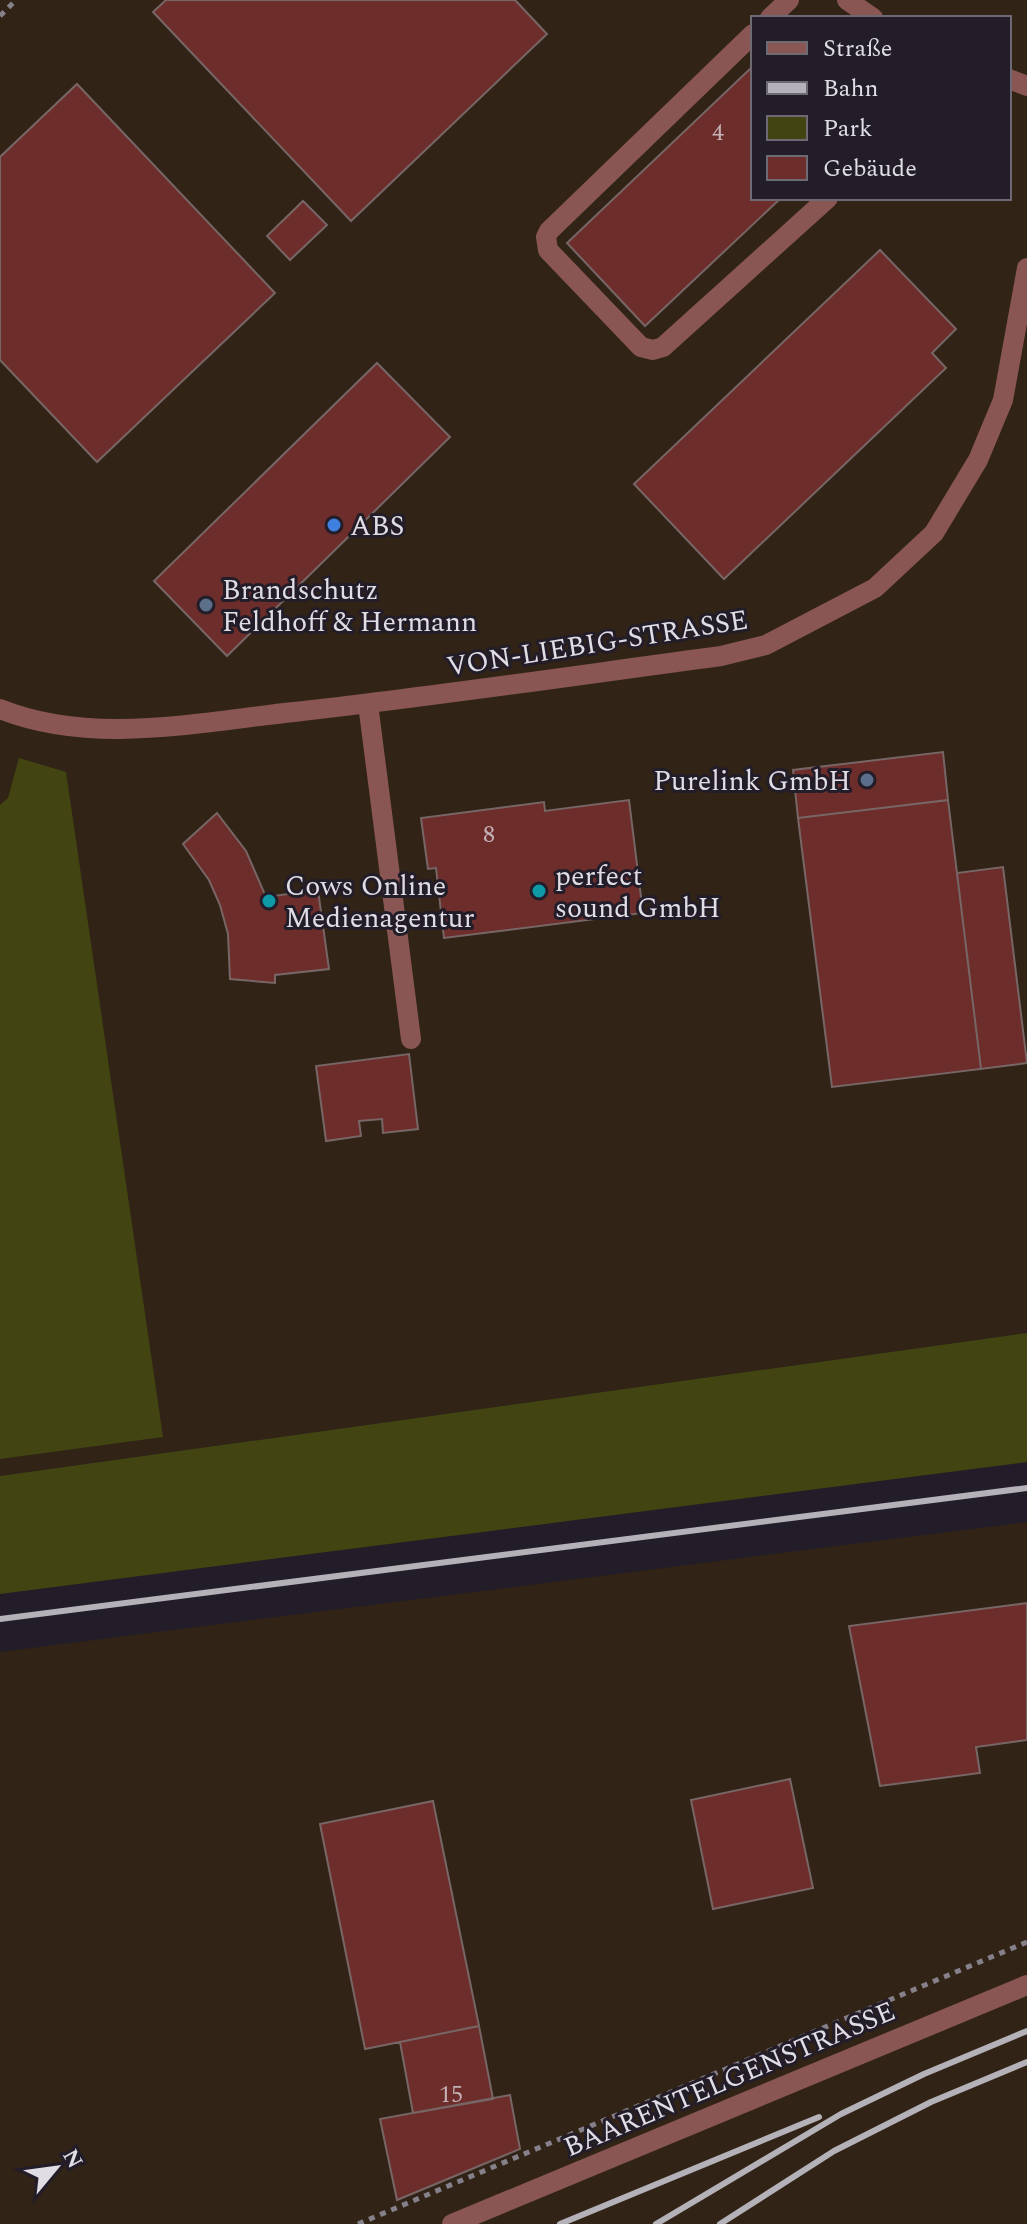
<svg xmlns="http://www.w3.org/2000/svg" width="1027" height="2224" viewBox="0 0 1027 2224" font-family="Spectral,serif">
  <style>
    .industrial { fill: #312417; fill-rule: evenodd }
    .green { fill: #424511 }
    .building { fill: #6d2d2b; stroke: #776665; stroke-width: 2 }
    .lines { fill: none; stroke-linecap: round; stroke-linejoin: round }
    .path { stroke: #85808a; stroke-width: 5; stroke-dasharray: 6 6; stroke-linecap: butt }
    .service { stroke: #895654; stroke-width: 20 }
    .minor { stroke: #895654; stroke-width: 20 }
    .rail { stroke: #b5b1b9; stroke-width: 6 }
    .shop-dot { fill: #3f7fe0; stroke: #221d28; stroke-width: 3 }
    .service-dot { fill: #5c6f8a; stroke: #221d28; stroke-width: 3 }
    .culture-dot { fill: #0f9aa8; stroke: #221d28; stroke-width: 3 }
    .labels { text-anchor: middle; stroke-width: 6; stroke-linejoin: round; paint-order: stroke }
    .number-label { font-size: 24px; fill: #c4b1b6 }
    .poi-label { font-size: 28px; fill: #e1dde5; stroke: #221d28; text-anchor: start }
    .street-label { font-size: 28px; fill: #e1dde5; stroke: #221d28 }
  </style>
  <rect width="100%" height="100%" fill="#221d28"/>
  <path class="industrial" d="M0,0H1027V1333L0,1476ZM753,18H1009V198H753Z
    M1027,1522V2224H0V1652Z"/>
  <path class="green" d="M19,758L66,772L163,1437L0,1459V805L8,798Z
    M1027,1333V1462L0,1594V1476Z"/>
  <path class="building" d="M166,0H515L547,34L351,221L153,12Z
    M753,66V198H781L645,326L567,243Z
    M77,84L275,293L97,462L0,360V157Z
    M303,201L327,225L290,260L267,236Z
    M880,250L956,329L932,353L946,368L724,579L634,484Z
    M377,363L450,437L227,656L154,581Z
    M943,752L948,800L798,818L793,770Z
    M629,800L643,913L444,938L436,868L428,869L421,818L544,802L545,811Z
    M948,800L981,1069L832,1087L798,818Z
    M217,813L246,851L266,897L318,890L329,969L275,975V983L230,979L228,934L220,905L209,880L183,844Z
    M1003,867L1027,1063L981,1069L957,873Z
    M409,1054L418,1129L383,1133L382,1119L359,1121L361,1136L326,1141L316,1066Z
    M1027,1603V1740L976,1747L980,1773L880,1786L849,1626Z
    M790,1779L813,1888L713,1909L691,1800Z
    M433,1801L479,2026L365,2049L320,1824Z
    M479,2026L493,2099L413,2113L400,2042Z
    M510,2095L520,2149L397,2200L380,2119Z"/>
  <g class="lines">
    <path class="path" d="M0,16L16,0
      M358,2224L1027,1942"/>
    <path class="service" d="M770,18L789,0
      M753,34L549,231L546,237L548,250L641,347L653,350L663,347L828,198
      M368,704L411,1039"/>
    <path class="minor" d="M847,0L873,18
      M1009,79L1027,86
      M0,709C92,746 199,722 294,712C437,696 579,675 721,656L766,645L875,588L934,533L978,460L1003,400L1027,268
      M452,2224L1027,1985"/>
    <path class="rail" d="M0,1619L1027,1488
      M560,2224L819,2117
      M656,2224L841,2114L924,2074L1027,2031
      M720,2224L834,2151L931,2102L1027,2062"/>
  </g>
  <circle class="shop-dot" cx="334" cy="525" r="8"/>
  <g class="service-dot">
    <circle cx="206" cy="605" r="8"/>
    <circle cx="867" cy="780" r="8"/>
  </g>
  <g class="culture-dot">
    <circle cx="539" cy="891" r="8"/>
    <circle cx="269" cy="901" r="8"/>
  </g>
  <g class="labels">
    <g class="number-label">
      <text x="718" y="140">4</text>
      <text x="489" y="842">8</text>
      <text x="451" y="2102">15</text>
    </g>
    <g class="poi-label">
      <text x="350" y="535">ABS</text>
      <text x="222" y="599">Brandschutz<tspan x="222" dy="32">Feldhoff &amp; Hermann</tspan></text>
      <text x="851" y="790" text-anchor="end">Purelink GmbH</text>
      <text x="555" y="885">perfect<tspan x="555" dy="32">sound GmbH</tspan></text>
      <text x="285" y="895">Cows Online<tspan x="285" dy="32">Medienagentur</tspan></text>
    </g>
    <g class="street-label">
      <text transform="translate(597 642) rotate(-9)" y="10">VON-LIEBIG-STRASSE</text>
      <text transform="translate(729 2078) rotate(-23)" y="10">BAARENTELGENSTRASSE</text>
    </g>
  </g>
  <rect x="751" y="16" width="260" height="184" fill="#221d28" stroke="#6e6a74" stroke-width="2"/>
  <rect x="767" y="42" width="40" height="12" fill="#895654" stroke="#6e6a74" stroke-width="2"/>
  <text x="823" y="56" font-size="24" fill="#e1dde5">Straße</text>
  <rect x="767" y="82" width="40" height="12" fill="#b5b1b9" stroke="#6e6a74" stroke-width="2"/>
  <text x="823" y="96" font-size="24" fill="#e1dde5">Bahn</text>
  <rect x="767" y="116" width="40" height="24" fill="#424511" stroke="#6e6a74" stroke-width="2"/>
  <text x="823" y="136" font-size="24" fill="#e1dde5">Park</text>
  <rect x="767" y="156" width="40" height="24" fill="#6d2d2b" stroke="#6e6a74" stroke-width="2"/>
  <text x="823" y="176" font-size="24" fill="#e1dde5">Gebäude</text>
  <g transform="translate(56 2168) rotate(61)" stroke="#221d28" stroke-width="6" paint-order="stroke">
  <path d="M0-6L14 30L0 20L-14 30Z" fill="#e1dde5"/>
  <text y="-12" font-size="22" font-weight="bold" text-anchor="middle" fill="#e1dde5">N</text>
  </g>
</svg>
